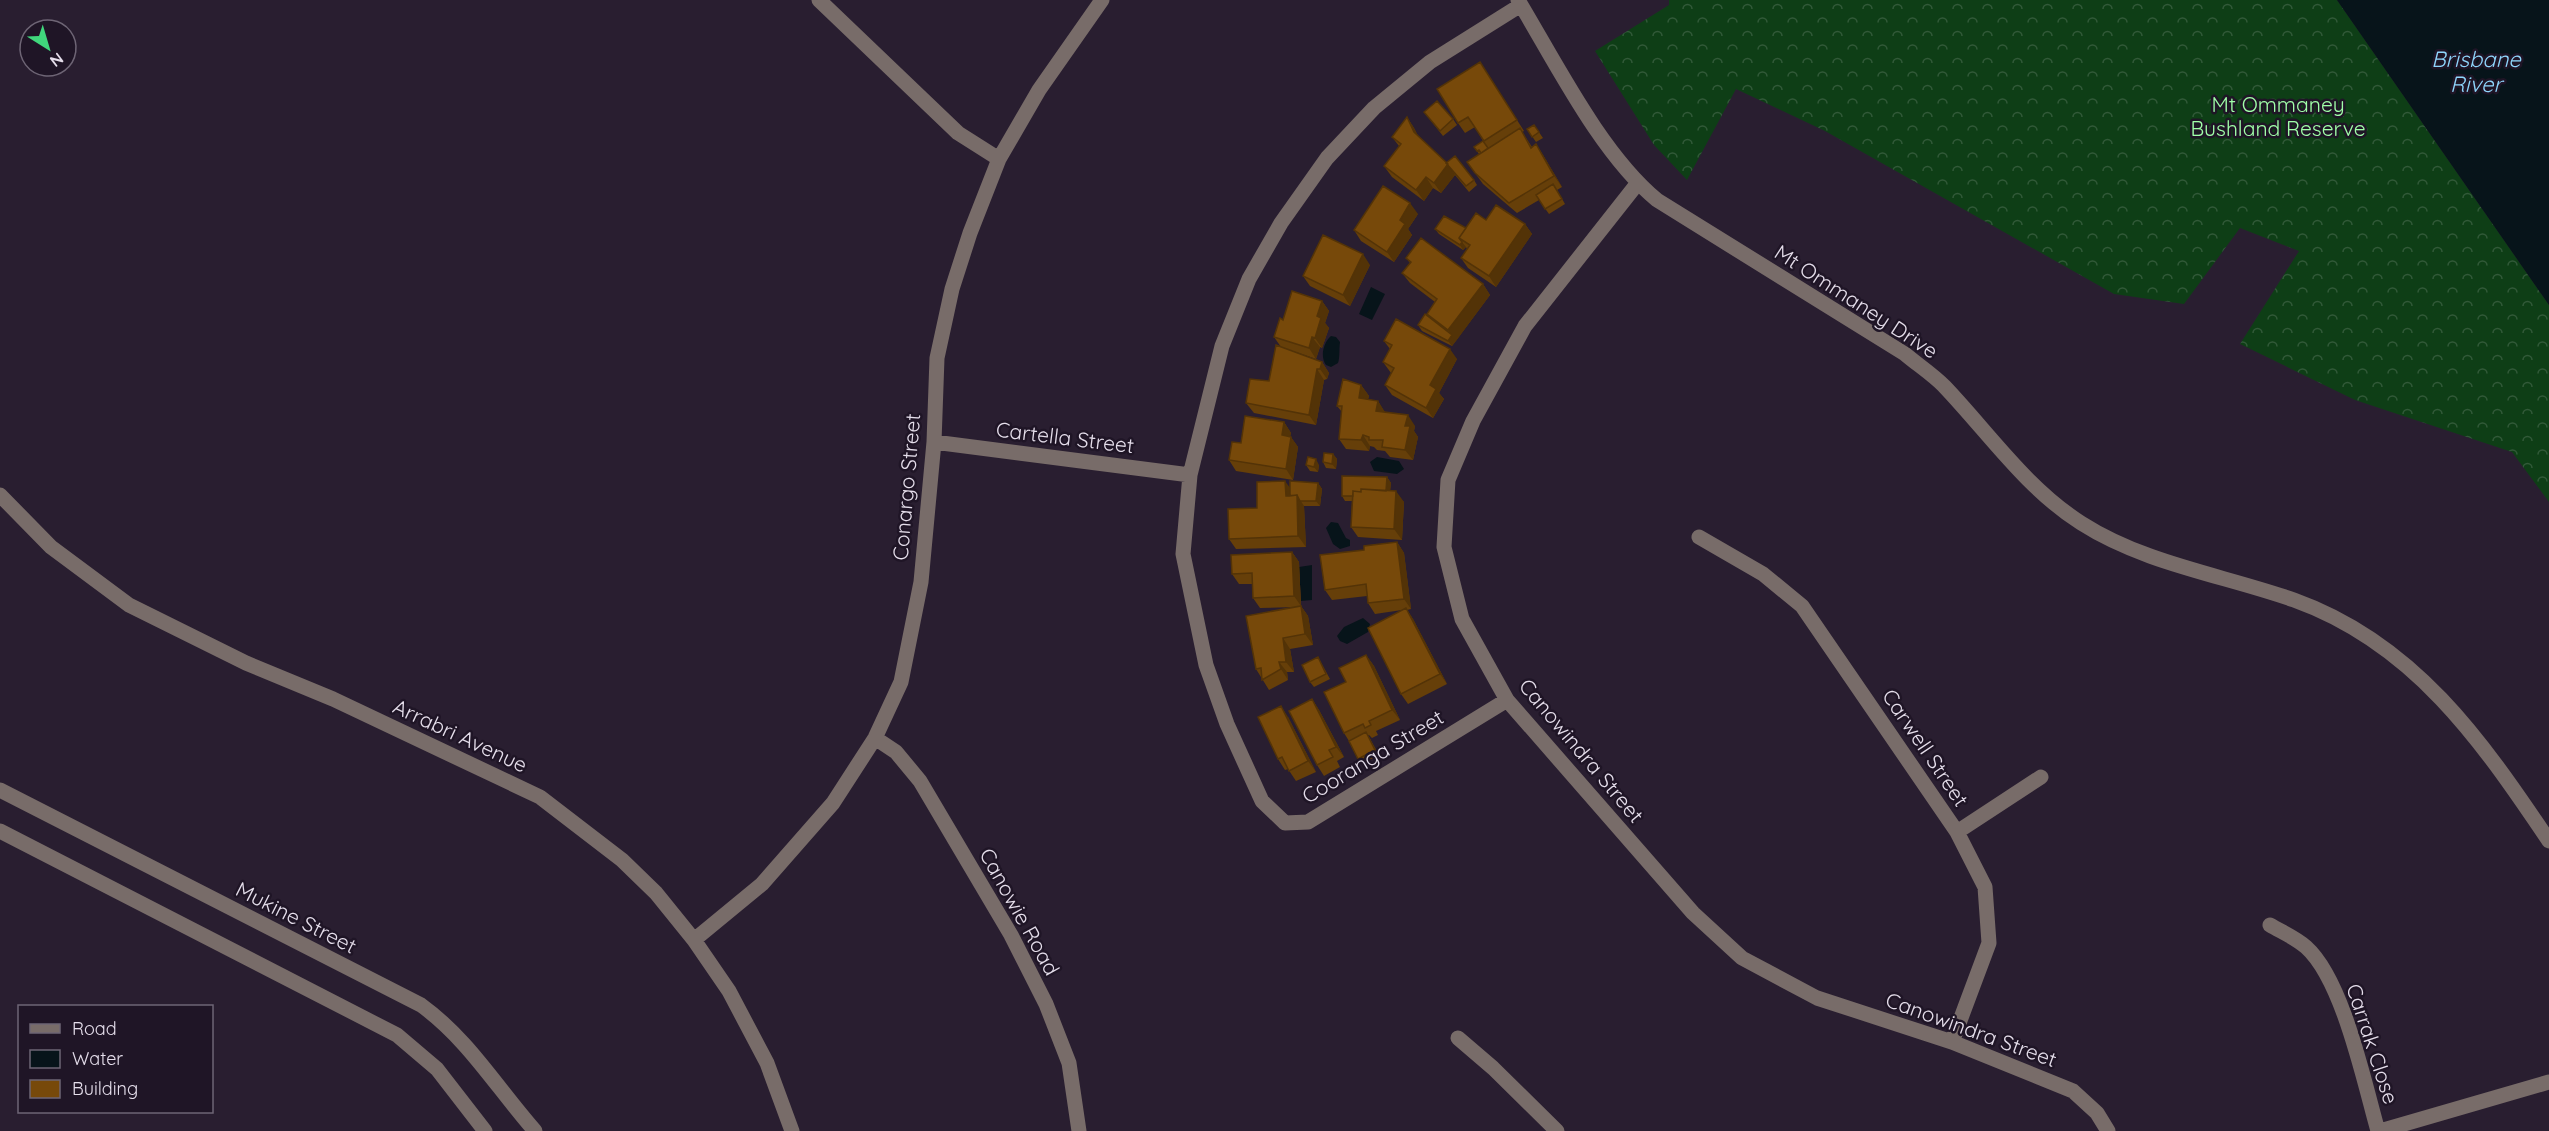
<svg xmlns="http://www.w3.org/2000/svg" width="2549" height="1131" viewBox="0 0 2549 1131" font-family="Quicksand,sans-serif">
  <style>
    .forest { fill: url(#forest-crowns) }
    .water { fill: #07141a }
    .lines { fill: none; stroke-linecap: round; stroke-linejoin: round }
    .minor { stroke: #786c69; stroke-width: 15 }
    .wall { fill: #663f09 }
    .shaded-wall { fill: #533307 }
    .building { fill: #77490a; stroke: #533307; stroke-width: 1.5 }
    .labels { text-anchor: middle; stroke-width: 5; stroke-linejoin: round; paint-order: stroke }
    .park-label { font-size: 21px; fill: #a0ffa8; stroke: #1f1526 }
    .street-label { font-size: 21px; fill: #e5deeb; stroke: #1f1526 }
    .water-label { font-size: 22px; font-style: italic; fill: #8fd6fc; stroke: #1f1526 }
  </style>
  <defs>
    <pattern id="forest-crowns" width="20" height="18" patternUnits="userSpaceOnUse" patternTransform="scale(1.5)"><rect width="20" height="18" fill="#0e3e16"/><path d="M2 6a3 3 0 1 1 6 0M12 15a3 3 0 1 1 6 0" fill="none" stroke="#315938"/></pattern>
  </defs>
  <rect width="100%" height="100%" fill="#291e30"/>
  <path class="forest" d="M1669,0H2337L2549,305V502L2512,452L2355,400L2240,344L2299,251L2240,228L2184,304L2114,294L1825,131L1736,89L1687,180L1654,145L1595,51L1669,5Z"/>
  <path class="water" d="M2337,0H2549V305Z
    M1371,287L1385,294L1372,320L1359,314Z
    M1331,336L1336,337L1340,342C1339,349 1340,358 1338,363L1331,367L1326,365C1320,357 1323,343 1331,336Z
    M1377,457L1399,461L1404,469L1397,474L1374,471L1370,462Z
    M1331,522L1338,523L1346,538L1350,540V546L1340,549L1333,544L1326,528Z
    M1312,565V600L1301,601L1299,567Z
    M1363,618L1370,624L1368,632L1347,644L1340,641L1337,636L1344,627Z"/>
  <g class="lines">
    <path class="minor" d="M819,0L958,133L999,159
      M1518,0C1556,63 1601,154 1657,200L1905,354C1918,365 1932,374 1944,386C1988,432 2026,488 2081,523C2145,564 2223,575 2294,600C2414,643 2481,740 2549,841
      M1637,184L1525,326L1473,421L1448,480L1444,547L1462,619L1507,700L1693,913L1742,958L1817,998L1952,1042L2073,1091L2097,1113L2108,1131
      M934,442L1190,475
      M0,495L51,547L129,605L246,663L333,699L540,797L622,860L656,893L694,940L729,991L767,1063L792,1131
      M1699,537L1763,574L1802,606L1957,832L1985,887L1989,943L1952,1042
      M1507,700L1308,822L1285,823L1262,801L1227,724L1206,665L1183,554L1190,475L1222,346L1249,279L1281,223L1327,158L1374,108L1430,62L1521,5
      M875,738L896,752L920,781L1011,935L1046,1004L1069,1063L1079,1131
      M0,790L421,1005C468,1039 497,1088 535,1131
      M0,831L397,1035L437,1069L485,1131
      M1957,832L2041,777
      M2270,925C2282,932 2296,938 2306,947C2343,980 2364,1082 2378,1131
      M694,940L762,884L833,803L875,738L901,682L921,582L934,442L937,358L952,289L970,233L999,159L1039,90L1102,0
      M1458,1038L1493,1068L1557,1131
      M2380,1131L2549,1082"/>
  </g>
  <path class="wall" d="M1480,62L1524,131L1522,132L1532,147L1536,144L1543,155L1562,187L1557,190L1565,204L1549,214L1539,200L1517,213L1483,184L1467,162L1479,154L1474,147L1483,141L1475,127L1465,133L1458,123Z
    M1424,112L1453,119L1457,125L1443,136Z
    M1407,117L1414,128L1418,136L1446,163L1474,180L1477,185L1469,192L1455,175L1441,193L1433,188L1424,201L1392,177L1384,166L1399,146L1392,137Z
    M1534,125L1543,138L1536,142L1527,129Z
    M1418,214L1408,229L1412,235L1394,262L1361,241L1354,230Z
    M1486,220L1525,224L1532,234L1496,287L1468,268L1461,258L1467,249L1466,247L1463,250L1439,234L1435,229L1466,228Z
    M1406,258L1483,284L1490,295L1452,346L1422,331L1418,325L1429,317L1427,314L1435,302L1410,283L1402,273L1410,263Z
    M1370,265L1350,306L1310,286L1303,276Z
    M1322,301L1329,311L1325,323L1329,328L1322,348L1320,347L1316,359L1293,351L1322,362L1329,373L1327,379L1324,380L1316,425L1254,413L1246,403L1269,381L1281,347L1274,337L1283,320Z
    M1384,341L1457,359L1439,393L1444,399L1433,418L1392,395L1385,385L1391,373L1383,362L1390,349Z
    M1361,385L1369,396L1368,399L1378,401L1385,413L1415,426L1414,431L1418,437L1413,460L1390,457L1385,451L1377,450L1374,447L1370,446L1369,451L1346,449L1339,439L1342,412L1337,406Z
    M1284,422L1291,433L1290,436L1298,447L1293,480L1236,471L1229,460L1241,443Z
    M1333,454L1337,459L1336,469L1326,468L1323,462Z
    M1306,465H1319L1318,472L1310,471Z
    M1387,477L1391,483L1390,491L1404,502L1402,540L1358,537L1351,527L1352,501H1345L1342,496Z
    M1318,483L1322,489L1320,506H1304L1306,547L1236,549L1229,539L1257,508L1290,488Z
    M1397,542L1404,553L1411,609L1407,610L1413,619L1447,684L1408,704L1401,694L1402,610L1375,614L1368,603L1367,596L1332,600L1325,590L1364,550Z
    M1292,552L1299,562L1301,606L1308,616L1313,645L1290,649L1294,672H1287L1288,680L1269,690L1256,669L1296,607L1260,608L1253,598L1252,584H1239L1232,574Z
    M1366,655L1374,666L1400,720L1376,731L1378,735L1372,738L1369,735H1368L1379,755L1361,764L1358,759L1349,741L1344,733L1346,682Z
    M1318,657L1330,679L1314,687L1310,682Z
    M1312,699L1319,710L1344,757L1337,761L1340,767L1324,776L1317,765Z
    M1288,717L1316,772L1296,781L1288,769L1285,770L1278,759Z"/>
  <path class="shaded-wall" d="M1407,117L1414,128L1421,142L1414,132Z
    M1536,144L1543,155L1562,187L1554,176Z
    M1448,164L1455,175L1441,193L1434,183Z
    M1426,177L1433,188L1424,201L1416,190Z
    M1410,203L1418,214L1408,229L1412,235L1394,262L1387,252L1400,220Z
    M1525,224L1532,234L1496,287L1489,276Z
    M1462,242L1466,247L1463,250L1460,245Z
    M1363,254L1370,265L1350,306L1343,295Z
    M1483,284L1490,295L1456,341L1448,330Z
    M1322,301L1329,311L1325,323L1329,328L1322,348L1315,338L1317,316Z
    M1452,335L1456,341L1452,346L1448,341Z
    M1312,337L1320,347L1316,359L1309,348Z
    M1450,349L1457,359L1439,393L1444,399L1433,418L1426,408L1430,385Z
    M1322,362L1329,373L1327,379L1320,369Z
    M1317,369L1324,380L1316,425L1309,415Z
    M1361,385L1369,396L1366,408L1359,398Z
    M1378,401L1385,412L1383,422L1376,411Z
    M1408,415L1415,426L1414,431L1418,437L1413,460L1405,450V426Z
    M1284,422L1291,433L1289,446L1282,435Z
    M1363,435L1370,446L1369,451L1361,440Z
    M1291,437L1298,447L1293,480L1286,469Z
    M1333,454L1337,459L1336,469L1332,464Z
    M1316,459L1319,465L1318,472L1314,467Z
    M1387,477L1391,483L1389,501L1386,495Z
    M1285,481L1293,492V501L1286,496Z
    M1318,483L1322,489L1320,506L1316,501Z
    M1396,491L1404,502L1402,540L1394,529Z
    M1297,495L1304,506L1306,547L1298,536Z
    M1397,542L1404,553L1411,609L1404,599Z
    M1292,552L1299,562L1301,606L1294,596Z
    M1301,606L1308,616L1313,645L1305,634Z
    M1406,608L1413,619L1447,684L1440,674Z
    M1283,638L1290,649L1294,672L1286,662Z
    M1366,655L1374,666L1400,720L1392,710Z
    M1279,662L1287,672L1288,680L1281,669Z
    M1312,699L1319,710L1344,757L1336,747Z
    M1281,706L1288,717L1316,772L1308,761Z"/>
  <path class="building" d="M1480,62L1517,120L1484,141L1468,117L1458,123L1437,89Z
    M1437,101L1453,119L1440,131L1424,112Z
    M1407,117L1414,132L1448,164L1434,183L1426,177L1416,190L1384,166L1401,144L1392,137Z
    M1534,125L1539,132L1532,137L1527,129Z
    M1520,128L1531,148L1536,144L1554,176L1509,203L1475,173L1467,162Z
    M1483,141L1488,148L1481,153L1479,150L1477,151L1474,147Z
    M1455,156L1474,180L1466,186L1446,163Z
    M1553,184L1562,199L1545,209L1536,195Z
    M1383,186L1410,203L1400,220L1405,224L1387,252L1354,230Z
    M1496,205L1525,224L1489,276L1461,258L1470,245L1459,238L1476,213L1486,220Z
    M1444,216L1466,228L1459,238L1462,242L1460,245L1435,229Z
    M1323,235L1363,254L1343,295L1303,276Z
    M1421,238L1483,284L1448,330L1427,314L1437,299L1402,273L1411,262L1406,258Z
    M1292,291L1322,301L1317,316L1321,318L1315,338L1312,337L1309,348L1274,337L1280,318L1283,320Z
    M1425,314L1452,335L1448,341L1418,325Z
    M1396,319L1450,349L1430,385L1436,389L1426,408L1385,385L1394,368L1383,362L1392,345L1384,341Z
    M1276,345L1322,362L1320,369H1317L1309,415L1246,403L1250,379L1269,381Z
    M1343,379L1361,385L1359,398L1378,401L1376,411L1408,415L1405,426H1410L1405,450L1382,447L1383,440H1369V437L1363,435L1361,440L1339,439L1342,406H1337Z
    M1245,416L1284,422L1282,435L1291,437L1286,469L1229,460L1232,442L1241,443Z
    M1324,453L1333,454L1332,464L1323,462Z
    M1308,457L1316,459L1314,467L1306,465Z
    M1342,476L1387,477L1386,491L1361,489V492L1353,491V496H1342Z
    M1285,481L1286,496L1297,495L1298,536L1229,539L1228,509L1257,508V482Z
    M1290,481L1318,483L1316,501H1300L1297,495L1290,496Z
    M1361,489L1396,491L1394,529L1351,527L1353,491L1361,492Z
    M1397,542L1404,599L1368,603L1366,584L1325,590L1320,555L1364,550V546Z
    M1292,552L1294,596L1253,598L1252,573L1232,574L1231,555Z
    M1301,606L1305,634L1283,638L1286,662H1279L1281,669L1262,680L1261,668L1256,669L1246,616Z
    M1406,608L1440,674L1401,694L1368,628Z
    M1366,655L1392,710L1369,721L1371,725L1365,728L1363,724L1344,733L1324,692L1346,682L1339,668Z
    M1318,657L1326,674L1310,682L1302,665Z
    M1312,699L1336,747L1329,750L1333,757L1317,765L1289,711Z
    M1281,706L1308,761L1289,771L1282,757L1278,759L1258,717Z
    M1366,732L1375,750L1358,759L1349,741Z"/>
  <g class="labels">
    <g class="park-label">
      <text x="2278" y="112">Mt Ommaney<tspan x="2278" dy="24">Bushland Reserve</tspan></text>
    </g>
    <g class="street-label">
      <text transform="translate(1856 302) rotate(33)" y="7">Mt Ommaney Drive</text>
      <text transform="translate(1065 438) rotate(7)" y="7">Cartella Street</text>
      <text transform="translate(907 487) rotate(-85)" y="7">Conargo Street</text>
      <text transform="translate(460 736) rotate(25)" y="7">Arrabri Avenue</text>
      <text transform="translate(1925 748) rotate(56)" y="7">Carwell Street</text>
      <text transform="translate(1581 751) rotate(50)" y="7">Canowindra Street</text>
      <text transform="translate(1373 757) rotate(-31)" y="7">Cooranga Street</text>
      <text transform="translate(1019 912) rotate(61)" y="7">Canowie Road</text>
      <text transform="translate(296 918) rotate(27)" y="7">Mukine Street</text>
      <text transform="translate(1971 1030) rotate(20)" y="7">Canowindra Street</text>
      <text transform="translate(2372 1044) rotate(72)" y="7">Carrak Close</text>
    </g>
    <g class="water-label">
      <text x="2476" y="67">Brisbane<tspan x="2476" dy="25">River</tspan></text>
    </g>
  </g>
  <rect x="18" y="1005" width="195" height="108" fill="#1f1526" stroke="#6e6575" stroke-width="1.5"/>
  <rect x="30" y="1024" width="30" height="9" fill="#786c69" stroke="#6e6575" stroke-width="1.5"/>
  <text x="72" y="1035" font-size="18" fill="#e5deeb">Road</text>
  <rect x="30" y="1050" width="30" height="18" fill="#07141a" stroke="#6e6575" stroke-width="1.5"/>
  <text x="72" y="1065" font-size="18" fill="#e5deeb">Water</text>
  <rect x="30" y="1080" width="30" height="18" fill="#77490a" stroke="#6e6575" stroke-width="1.5"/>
  <text x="72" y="1095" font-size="18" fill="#e5deeb">Building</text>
  <g transform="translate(48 48) rotate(143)"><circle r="28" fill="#1f1526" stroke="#6e6575" stroke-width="1.5"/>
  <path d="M0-4.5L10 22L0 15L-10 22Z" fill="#40d77c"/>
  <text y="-9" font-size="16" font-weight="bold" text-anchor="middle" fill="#e5deeb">N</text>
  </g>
</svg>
